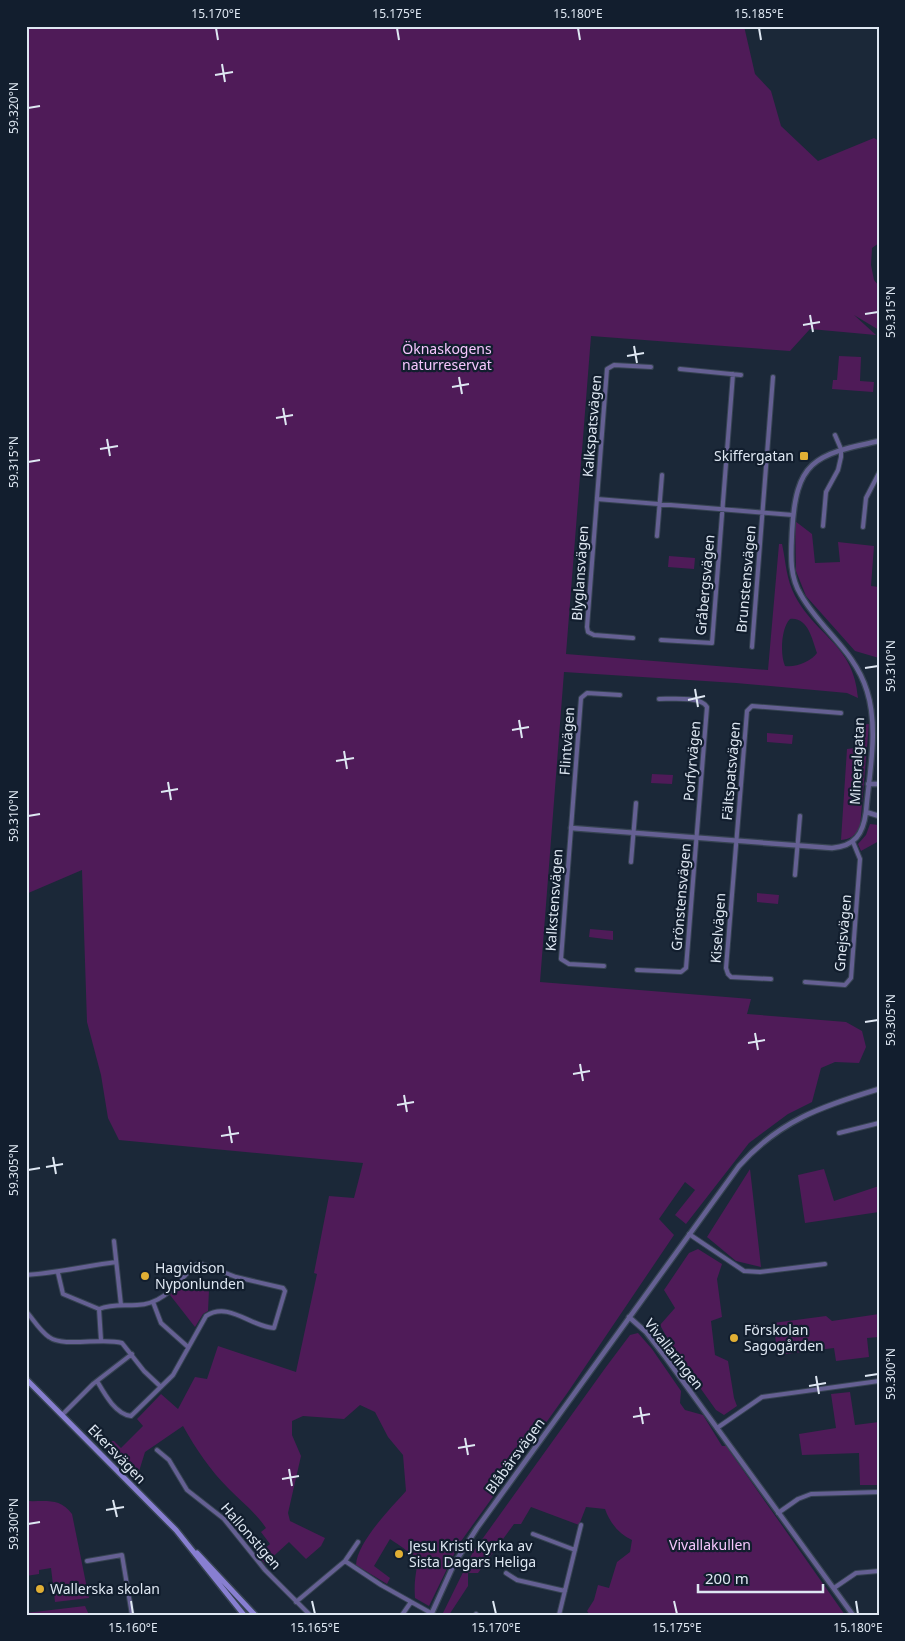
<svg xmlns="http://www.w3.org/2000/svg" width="905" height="1641" viewBox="0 0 905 1641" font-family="'Noto Sans',sans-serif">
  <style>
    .green { fill: #4f1b58; fill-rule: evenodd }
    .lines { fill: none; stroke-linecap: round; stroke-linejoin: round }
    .minor-casing { stroke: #364352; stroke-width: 6 }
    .tertiary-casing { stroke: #364352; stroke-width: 7 }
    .secondary-casing { stroke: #364352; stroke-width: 8 }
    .minor { stroke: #656093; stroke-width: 4 }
    .tertiary { stroke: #656093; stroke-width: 4.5 }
    .secondary { stroke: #887fd1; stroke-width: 5 }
    .ticks { fill: none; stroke: #dee7f2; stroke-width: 2 }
    .poi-dot { fill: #e1af34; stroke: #121e2e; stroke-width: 2 }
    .labels { text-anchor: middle; stroke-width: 4.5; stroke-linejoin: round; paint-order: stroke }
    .park-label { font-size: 14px; fill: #f6c7fe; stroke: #121e2e }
    .street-label { font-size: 14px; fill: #dee7f2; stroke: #121e2e }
    .poi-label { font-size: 14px; fill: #dee7f2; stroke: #121e2e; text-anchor: start }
    .neatline { fill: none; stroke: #dee7f2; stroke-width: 2 }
    .ticks-label { font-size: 12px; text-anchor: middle; fill: #dee7f2 }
  </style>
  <rect width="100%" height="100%" fill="#1b2838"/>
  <path class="green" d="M26,26H744L755,74L771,91L781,126L818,161L874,138L879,141V243L872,248L871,265L874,280L879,286V330L854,315L876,335L810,329L790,351L591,336L566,654L768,670L779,544H782C786,562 786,579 795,596C817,637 854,645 858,698L847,693L736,683L564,672L540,982L751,999L747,1014L846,1022L862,1031L866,1047L859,1063L835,1062L821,1068L812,1102L788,1114L749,1143L686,1224L675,1215L695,1190L685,1182L659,1219L674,1235L568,1392L459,1544L429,1606L415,1598C412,1558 431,1566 390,1539L374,1566L390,1578L387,1584L356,1565C357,1542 391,1508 406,1491L403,1455L388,1437L375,1412L360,1405L344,1419L303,1416L292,1421V1435L301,1456L288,1513L290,1521L325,1538L321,1546L306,1559L289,1542L265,1564L257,1555L270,1544L261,1532L266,1528C255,1512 242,1502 229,1489C210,1470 196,1449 183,1426L145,1452L136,1481L100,1444L105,1441H114L121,1448L143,1426L137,1419L161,1394L178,1409L195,1377L207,1379L218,1346L296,1372L317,1274L314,1273L329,1196L354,1198L363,1163L119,1140L108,1118L101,1075L87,1022L82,870L26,894ZM790,619C808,617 812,639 817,653C812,661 795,668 785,666C780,655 781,628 790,619Z
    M839,356L861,357L860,381L874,382L873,392L832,389L833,380H837Z
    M795,521L812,534L815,563L840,562L838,542L874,546L871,586L879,587V658L855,651L806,596L796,571Z
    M669,556L695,558L694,569L668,567Z
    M869,724L860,827C855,836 851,839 841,840L847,749L855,748L857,745L858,725Z
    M767,733L793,735L792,744L767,742Z
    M652,774L673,775L672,784L651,783Z
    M870,824L879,825V841L861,851L858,844L866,835Z
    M757,893L779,895L778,904L757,902Z
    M590,929L613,931V940L589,937Z
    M750,1169L761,1267L736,1261L707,1237Z
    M824,1169L834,1201L879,1186V1212L805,1223L798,1175Z
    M698,1249L722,1264L717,1279L722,1317L711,1321L715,1355L728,1361L734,1398L737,1406L724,1415L716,1410L676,1354L660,1325L675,1308L664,1290L689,1253Z
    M184,1279L209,1290L208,1311L203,1314L195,1327L170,1295Z
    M879,1314V1337L867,1338L869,1357L836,1361L834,1348L778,1355L773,1323L826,1316L832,1321Z
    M638,1333L652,1349L681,1391L680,1403L685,1410L703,1415L722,1446H726L845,1615H590L587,1611L594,1600L598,1585L609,1588L617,1562L630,1552L632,1540C619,1534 610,1523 605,1509L586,1507L579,1525L531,1507L521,1524H514L478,1573H468V1586L449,1615H442L473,1552L606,1367L630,1335Z
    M850,1392L855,1425L879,1422V1485H860L859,1453L802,1455L799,1434L836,1428L831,1394Z
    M26,1501C46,1502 59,1497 72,1514L89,1598L55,1602L51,1568L39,1570V1574L26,1576Z
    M85,1606L89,1615H26V1613Z"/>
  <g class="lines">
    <g class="minor-casing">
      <path id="minor" d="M680,369L741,375
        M597,499L793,515
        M823,526L826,492L838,470L841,457V449L835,435
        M863,527L866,498L879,473
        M657,536L662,475
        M633,638L594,635L588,632L587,627L607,369L614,365L651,367
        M661,640L712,643L733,374
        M752,647L773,377
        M631,862L636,803
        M795,875L800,816
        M604,966L569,964L561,959L581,698L587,693L620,695
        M637,970L681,972L686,968L707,707C701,696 671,699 659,699
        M771,979L731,977L728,974L726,968L747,711L752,706L841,713
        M805,982L845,985L851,978L860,859L853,842
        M839,1133L879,1123
        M689,1234L744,1271L760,1272L825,1264
        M114,1241L121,1305
        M58,1273L63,1294L99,1309L101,1340
        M26,1275C57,1273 86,1266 116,1262
        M153,1302L161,1323L188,1347
        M26,1311C33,1319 40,1331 49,1337C64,1348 103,1337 122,1343L144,1371L161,1387
        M97,1381C104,1393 115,1414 131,1416L173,1375L206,1316C229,1301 251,1327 274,1328L285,1291L283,1288L236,1277L199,1263L194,1266C177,1283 164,1304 137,1305C123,1306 112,1304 99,1309
        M62,1415L93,1384L132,1354
        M717,1428L762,1397L879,1381
        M157,1450L169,1460L187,1490L224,1519L265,1570L310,1615
        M778,1513L798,1499L811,1494L879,1492
        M533,1534L575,1550
        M87,1561L122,1555L132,1615
        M345,1561L381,1585L431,1613
        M506,1573L517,1580L565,1591
        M834,1588L856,1573L879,1571
        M296,1602L345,1561L358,1542
        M476,1614L477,1615
        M402,1615L411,1602
        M559,1615L581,1525"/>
    </g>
    <g class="tertiary-casing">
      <path id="tertiary" d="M868,784H879
        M866,812L879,816
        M571,828L832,848C855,846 863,834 866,812C869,774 879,729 867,691C855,651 821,630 801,595C789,576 791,554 792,532C796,461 813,455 879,441
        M629,1317L646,1332L666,1358L853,1615
        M431,1615L454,1564L477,1528L739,1166C779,1121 822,1106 879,1089"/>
    </g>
    <g class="secondary-casing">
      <path id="secondary" d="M26,1379L176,1530L244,1615
        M197,1553L255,1615"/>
    </g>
    <use href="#minor" class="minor"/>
    <use href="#tertiary" class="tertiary"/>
    <use href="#secondary" class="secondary"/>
  </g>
  <path class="ticks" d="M216,28L218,40M397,28L399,40M578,28L580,40M759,28L761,40M222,64L225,82M215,75L233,72M28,108L40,106M865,314L878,312M810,315L813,332M803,325L820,322M634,346L637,363M627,356L644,353M459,377L462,394M452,387L469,384M283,408L286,425M276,418L293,415M107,439L110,456M100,449L118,446M28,462L40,460M865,668L878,666M695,689L698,707M688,700L705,696M519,720L522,738M512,730L529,727M344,751L347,769M336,761L354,758M168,782L171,800M161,792L178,789M28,816L40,814M865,1022L878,1020M755,1033L758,1050M748,1043L765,1040M580,1064L583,1081M573,1074L590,1071M404,1095L407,1112M397,1105L414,1102M229,1126L232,1143M221,1136L239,1133M53,1157L56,1174M46,1167L63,1164M28,1170L40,1168M816,1376L819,1394M865,1376L878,1374M809,1386L826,1383M640,1407L643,1424M633,1417L650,1414M465,1438L468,1455M458,1448L475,1445M289,1469L292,1486M282,1479L299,1476M113,1500L117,1517M106,1510L124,1507M28,1524L40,1522M131,1601L133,1614M312,1601L315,1614M493,1601L496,1614M674,1601L677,1614M856,1601L858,1614"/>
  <g class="poi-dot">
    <rect x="799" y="451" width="10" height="10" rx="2.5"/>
    <circle cx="145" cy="1276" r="5"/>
    <circle cx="734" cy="1338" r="5"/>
    <circle cx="399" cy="1554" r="5"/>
    <circle cx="40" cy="1589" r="5"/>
  </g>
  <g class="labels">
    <g class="park-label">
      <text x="447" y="354">Öknaskogens<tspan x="447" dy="16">naturreservat</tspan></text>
      <text x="710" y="1550">Vivallakullen</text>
    </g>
    <g class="street-label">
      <text transform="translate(592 426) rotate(-85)" y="5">Kalkspatsvägen</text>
      <text transform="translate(580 573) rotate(-86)" y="5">Blyglansvägen</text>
      <text transform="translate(746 579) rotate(-85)" y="5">Brunstensvägen</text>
      <text transform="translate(705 585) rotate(-85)" y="5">Gråbergsvägen</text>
      <text transform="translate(567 741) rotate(-86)" y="5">Flintvägen</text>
      <text transform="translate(692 761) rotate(-85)" y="5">Porfyrvägen</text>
      <text transform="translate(857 761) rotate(-87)" y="5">Mineralgatan</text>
      <text transform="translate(731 771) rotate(-85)" y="5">Fältspatsvägen</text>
      <text transform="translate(681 897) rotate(-85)" y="5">Grönstensvägen</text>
      <text transform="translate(554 900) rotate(-86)" y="5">Kalkstensvägen</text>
      <text transform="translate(718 928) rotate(-86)" y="5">Kiselvägen</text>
      <text transform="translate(843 933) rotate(-85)" y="5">Gnejsvägen</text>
      <text transform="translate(674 1354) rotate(52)" y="5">Vivallaringen</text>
      <text transform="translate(117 1454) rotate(46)" y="5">Ekersvägen</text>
      <text transform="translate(515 1456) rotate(-54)" y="5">Blåbärsvägen</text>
      <text transform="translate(251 1536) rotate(49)" y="5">Hallonstigen</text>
    </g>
    <g class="poi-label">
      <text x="794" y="461" text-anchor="end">Skiffergatan</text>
      <text x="155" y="1273">Hagvidson<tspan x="155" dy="16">Nyponlunden</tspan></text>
      <text x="744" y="1335">Förskolan<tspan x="744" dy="16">Sagogården</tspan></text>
      <text x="409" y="1551">Jesu Kristi Kyrka av<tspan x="409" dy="16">Sista Dagars Heliga</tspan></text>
      <text x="50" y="1594">Wallerska skolan</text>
    </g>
  </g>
  <rect width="905" height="1641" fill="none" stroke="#121e2e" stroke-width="55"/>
  <path d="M698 1584v8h125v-8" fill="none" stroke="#dee7f2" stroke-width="2.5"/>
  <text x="705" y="1584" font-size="15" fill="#dee7f2" stroke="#121e2e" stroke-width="4" paint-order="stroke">200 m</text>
  <rect x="28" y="28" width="850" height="1586" class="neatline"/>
  <g class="ticks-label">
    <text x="216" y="18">15.170°E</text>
    <text x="397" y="18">15.175°E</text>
    <text x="578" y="18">15.180°E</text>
    <text x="759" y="18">15.185°E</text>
    <text transform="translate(14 108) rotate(-90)" y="4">59.320°N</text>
    <text transform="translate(891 312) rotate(-90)" y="4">59.315°N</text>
    <text transform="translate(14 462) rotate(-90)" y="4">59.315°N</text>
    <text transform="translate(891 666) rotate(-90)" y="4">59.310°N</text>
    <text transform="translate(14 816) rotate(-90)" y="4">59.310°N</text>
    <text transform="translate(891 1020) rotate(-90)" y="4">59.305°N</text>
    <text transform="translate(14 1170) rotate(-90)" y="4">59.305°N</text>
    <text transform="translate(891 1374) rotate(-90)" y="4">59.300°N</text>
    <text transform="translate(14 1524) rotate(-90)" y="4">59.300°N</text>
    <text x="133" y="1632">15.160°E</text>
    <text x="315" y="1632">15.165°E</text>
    <text x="496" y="1632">15.170°E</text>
    <text x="677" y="1632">15.175°E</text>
    <text x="858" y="1632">15.180°E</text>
  </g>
</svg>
